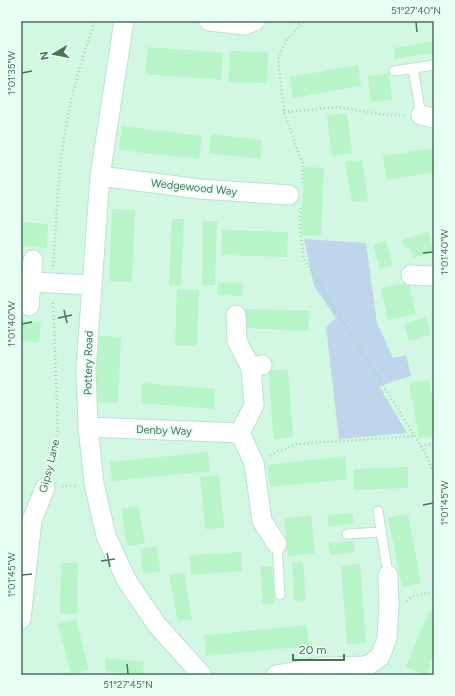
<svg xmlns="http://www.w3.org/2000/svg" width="455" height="696" viewBox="0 0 455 696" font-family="Figtree,sans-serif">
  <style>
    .residential { fill: #d2f7e3 }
    .green { fill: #bfd5eb }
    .building { fill: #b7f4c8 }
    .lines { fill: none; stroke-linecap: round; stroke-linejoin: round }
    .service-casing { stroke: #bce2ca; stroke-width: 11 }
    .minor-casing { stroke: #bce2ca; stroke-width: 21 }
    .path { stroke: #9ad9ac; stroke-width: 2.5; stroke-dasharray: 1 3; stroke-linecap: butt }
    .service { stroke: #fff; stroke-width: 9 }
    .minor { stroke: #fff; stroke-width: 19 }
    .ticks { fill: none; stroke: #467552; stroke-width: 1.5 }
    .labels { text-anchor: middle; stroke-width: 4; stroke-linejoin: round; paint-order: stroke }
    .street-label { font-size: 11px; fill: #467552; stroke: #e8fff3 }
    .neatline { fill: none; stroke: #467552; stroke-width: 1.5 }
    .ticks-label { font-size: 10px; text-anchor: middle; fill: #467552 }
  </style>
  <rect width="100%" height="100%" fill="#e0fdef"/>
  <path class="residential" d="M21,21H434V675H21Z"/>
  <path class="green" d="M304,239L366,243L377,323L393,358L406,355L411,376L379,386L407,433L339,439L326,327L336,318L314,286Z"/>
  <path class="building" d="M434,41V53L395,59L394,48Z
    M148,47L223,53L221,80L145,74Z
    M230,51L268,52L267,83L228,82Z
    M358,65L361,86L293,98L290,77Z
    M389,73L392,100L371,102L368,76Z
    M347,113L352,153L332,156L327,116Z
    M122,126L202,136L199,159L119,150Z
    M211,134L262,140L260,159L209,153Z
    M434,148V172L387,180L383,156Z
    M362,160L368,200L352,202L345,162Z
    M304,167L324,168L321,236L301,235Z
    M112,209L135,210L132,282L109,281Z
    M172,219H184L181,286L169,285Z
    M203,221H217L215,285H202Z
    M21,222L48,224L47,248L21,246Z
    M222,230L288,232L287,257L221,255Z
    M428,232L434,252L413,258L410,247L405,248L402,240Z
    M386,241L393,265L380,269L373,245Z
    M218,282L243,283V296L217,295Z
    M409,282L416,314L388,320L381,288Z
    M177,289L199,290L197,346L175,345Z
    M245,309L309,311L308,331L244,328Z
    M426,317L431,335L409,341L404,324Z
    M21,320L41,322L39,343L21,341Z
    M98,336L121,337L118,403L95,402Z
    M288,369L293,437L274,439L268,371Z
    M429,380L434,408V436L419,438L409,383Z
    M142,383L215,389L214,409L141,403Z
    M208,452L210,471L112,481L110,462Z
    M345,456L347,479L270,487L267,465Z
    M408,467V488L354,490L353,469Z
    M219,475L224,528L205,529L200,477Z
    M138,506L145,543L127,546L121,509Z
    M352,512L354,523L329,527L327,516Z
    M408,514L421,583L402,587L388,518Z
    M311,515L315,553L288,556L284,519Z
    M353,541L355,552L330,555L328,544Z
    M156,546L161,571L143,574L140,549Z
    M241,552L242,571L191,575L190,555Z
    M303,562L306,600L294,601L292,563Z
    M61,563H78L77,614H60Z
    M360,564L366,643L347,644L341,566Z
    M272,566L275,603L263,604L260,567Z
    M184,572L192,619L178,621L169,575Z
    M429,611L434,613V654L426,675L406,667Z
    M76,620L89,670L71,674L58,624Z
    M307,625L309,646L206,656L204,635Z
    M106,658L144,662L143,675L105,671Z"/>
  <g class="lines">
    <g class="service-casing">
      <path id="service" d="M413,68L421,115
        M394,71L434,65
        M378,511L388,575
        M347,534L381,532
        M277,544L280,595"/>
    </g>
    <g class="minor-casing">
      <path id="minor" d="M124,21L100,176L86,369L88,427L94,483L106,536L127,581L157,625L202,675
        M209,21L244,25L255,21
        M421,115L434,118
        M100,176L200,189L289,195
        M411,275L434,276
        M31,282L91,285
        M29,306L33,260
        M236,315L237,341L251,368L262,365
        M88,427L240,433L254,405L251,368
        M240,433L254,463L262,521L277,544
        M21,619L32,520L45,488
        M276,675L320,667L367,666L380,657L387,638L389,606L388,575"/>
    </g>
    <path class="path" d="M291,21L302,24
      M284,112L338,107L386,115H404
      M302,183L303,165L284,112L278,59L287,39L305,21
      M301,208L300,230L304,259L426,454L434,476
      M53,266C57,220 57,172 66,127C72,90 83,56 95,21
      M421,446L434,443
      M270,455L296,444L415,436
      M49,471L58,430L53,301
      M62,486L77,485
      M407,601L412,596L434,592"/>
    <use href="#service" class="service"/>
    <use href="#minor" class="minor"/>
  </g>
  <path class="ticks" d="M416,22L417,32M22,73L32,71M423,253L433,252M64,310L67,323M58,318L72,315M22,324L32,322M423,505L433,503M107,553L110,567M101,561L115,559M22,575L32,574M127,664L128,674"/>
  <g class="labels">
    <g class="street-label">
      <text transform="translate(194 187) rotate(6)" y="4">Wedgewood Way</text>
      <text transform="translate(88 363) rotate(-89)" y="4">Pottery Road</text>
      <text transform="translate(164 430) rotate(2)" y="4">Denby Way</text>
      <text transform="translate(49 466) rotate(-76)" y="4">Gipsy Lane</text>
    </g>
  </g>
  <rect width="455" height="696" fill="none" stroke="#e8fff3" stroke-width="44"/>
  <g transform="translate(54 54) rotate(260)" stroke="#e8fff3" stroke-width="3" paint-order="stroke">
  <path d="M0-3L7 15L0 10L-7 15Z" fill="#467552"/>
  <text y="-6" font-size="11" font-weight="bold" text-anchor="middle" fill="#467552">N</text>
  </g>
  <path d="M293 654v6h51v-6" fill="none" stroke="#467552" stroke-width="2"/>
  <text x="299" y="654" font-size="12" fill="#467552" stroke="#e8fff3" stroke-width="3" paint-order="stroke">20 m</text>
  <rect x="22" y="22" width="411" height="652" class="neatline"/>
  <g class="ticks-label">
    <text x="416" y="14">51°27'40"N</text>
    <text transform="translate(11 73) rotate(-90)" y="4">1°01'35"W</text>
    <text transform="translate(444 252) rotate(-90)" y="4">1°01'40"W</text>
    <text transform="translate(11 324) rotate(-90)" y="4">1°01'40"W</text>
    <text transform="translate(444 503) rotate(-90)" y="4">1°01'45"W</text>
    <text transform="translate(11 575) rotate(-90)" y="4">1°01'45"W</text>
    <text x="128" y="688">51°27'45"N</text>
  </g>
</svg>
